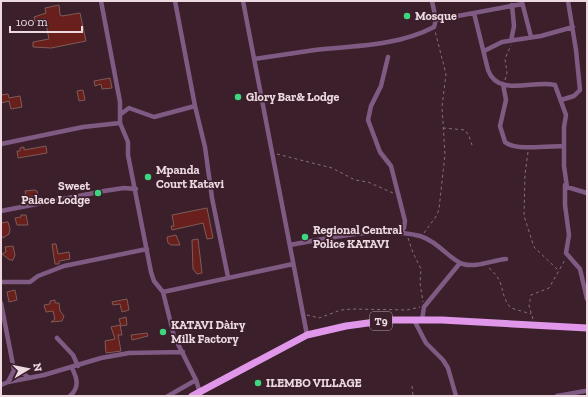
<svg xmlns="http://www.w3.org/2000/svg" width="588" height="397" viewBox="0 0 588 397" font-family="'Zilla Slab',serif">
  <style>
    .building { fill: #691f1c; stroke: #7e5c58 }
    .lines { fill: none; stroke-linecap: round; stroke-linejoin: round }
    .path { stroke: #876f79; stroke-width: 1; stroke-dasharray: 3 3; stroke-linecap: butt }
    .minor { stroke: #7f5b83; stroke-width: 4.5 }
    .trunk { stroke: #e097e9; stroke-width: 7 }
    .poi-dot { fill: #3cd77e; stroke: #3b1f2b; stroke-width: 1.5 }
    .labels { text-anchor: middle; stroke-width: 3.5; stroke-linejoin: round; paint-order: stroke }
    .shield { fill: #3b1f2b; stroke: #b8a2aa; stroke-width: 1 }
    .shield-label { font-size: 11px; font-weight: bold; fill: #eddae1 }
    .poi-label { font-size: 12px; font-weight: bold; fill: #eddae1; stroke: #3b1f2b; text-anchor: start }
  </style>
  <rect width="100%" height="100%" fill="#3b1f2b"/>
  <path class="building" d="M59,5L60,15L62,16L80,13L86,41L51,48L33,47V42L49,39L45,19L35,21L34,17L46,13L45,8Z
    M110,78L112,88L102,89L101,84L95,86L94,81Z
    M83,90L85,100L79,101L77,91Z
    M8,94L9,98L20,96L22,107L11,109L9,101L1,103V95Z
    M46,146L47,153L18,158L17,151H20V148L24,147V150Z
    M34,190L37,191L38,196L26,197L25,191Z
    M207,208L213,238L207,239L203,223L172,230L171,226H174L172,215Z
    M21,215H26L28,225H17L15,218L21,217Z
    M7,222H8L10,229L9,234L3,238L1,235V223Z
    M176,235L180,245H171L168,243L167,237Z
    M198,239L202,273L197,274L193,269L192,240Z
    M52,244H56L58,254L69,252L70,259L59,261V264H55Z
    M13,246L15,255L13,260H10L2,254L6,252L5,247Z
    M15,290L17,300L9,302L7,292Z
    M127,299L129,310L122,312L120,304L113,305L112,302Z
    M55,300V303H59L60,311L64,316L62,321L51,322L55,319L53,311L46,312L44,305L50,304V301Z
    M126,317L127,325L121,326L119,319Z
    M120,325L122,335H118L121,351L106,353L105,341L115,339L111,327Z
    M147,333L148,336L132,340L131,335Z"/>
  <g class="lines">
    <path class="path" d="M505,80L507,73L505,59L511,45
      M443,128L465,130L469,136L472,145
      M528,152L525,174L524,216L534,247L559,271
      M277,154L332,168L355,180L368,182L393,193
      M424,233L437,215L439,209L445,154L442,107L446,74L435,31
      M408,238L413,253L421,269L420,283L423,302
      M489,268C507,283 498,293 511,308L531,314
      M307,315L319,318L341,310L352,309L407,310L420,307
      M533,319L529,306L531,295L549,288L565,260
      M412,386L413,396"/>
    <path class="minor" d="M101,1L120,102V123L128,142V155L151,272L154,281L163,292L293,264
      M175,1L195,106L205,147L212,198L228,277
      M243,1L307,335
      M522,2L531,37
      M474,13L488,70C498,98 535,79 555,85L566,115L564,127V166L567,187L587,193
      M436,20L522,4
      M511,41L514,26L512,5
      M484,51L502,42L541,36L573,27
      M388,57L381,86L371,106L368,120L380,152L391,166L405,221L404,228L400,232
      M254,59C274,56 295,53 315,50C354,46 398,46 434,27L436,20L432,1
      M503,84L506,100L500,126L505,142C515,151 550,146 564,146
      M561,100L574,96L580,90L576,50L568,1
      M121,114L129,108L154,117L195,106
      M1,144L83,127L120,123
      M565,185V205L569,235L566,253L580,269L587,299
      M1,211L104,191L124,188L136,189
      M290,245C329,238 382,226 420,236C438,241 451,261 463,264C476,268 493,260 506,259
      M1,282H30L38,276L64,266L147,249
      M163,292L174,336L196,380L201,396
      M1,303L14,370L8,382L1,385
      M414,320L426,343L443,360L448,368L456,396
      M422,320L424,307L460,263
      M57,338L73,355L78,366
      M14,366L29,378
      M8,382L44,375L101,358L129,353L183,352
      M70,396C80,387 77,378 72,368
      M168,396L196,380
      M557,396L585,391"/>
    <path class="trunk" d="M192,396L307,335L346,326L390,320H442L587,328"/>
  </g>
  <g class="poi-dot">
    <circle cx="407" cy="16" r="4"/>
    <circle cx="238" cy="97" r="4"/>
    <circle cx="148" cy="177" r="4"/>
    <circle cx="98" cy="193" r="4"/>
    <circle cx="305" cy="237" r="4"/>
    <circle cx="163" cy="332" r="4"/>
    <circle cx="258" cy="383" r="4"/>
  </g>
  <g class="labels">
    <rect class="shield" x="370" y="312" width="22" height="18" rx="3"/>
    <g class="shield-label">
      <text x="381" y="325">T9</text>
    </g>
    <g class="poi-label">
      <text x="415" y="20">Mosque</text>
      <text x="246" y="101">Glory Bar&amp; Lodge</text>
      <text x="156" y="174">Mpanda<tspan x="156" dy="14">Court Katavi</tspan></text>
      <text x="90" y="190" text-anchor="end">Sweet<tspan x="90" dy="14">Palace Lodge</tspan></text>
      <text x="313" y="234">Regional Central<tspan x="313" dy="14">Police KATAVI</tspan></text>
      <text x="171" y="329">KATAVI Dàiry<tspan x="171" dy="14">Milk Factory</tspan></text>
      <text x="266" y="387">ILEMBO VILLAGE</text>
    </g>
  </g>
  <rect width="588" height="397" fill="none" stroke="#eddae1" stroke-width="4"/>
  <g transform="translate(28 369) rotate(80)" stroke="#3b1f2b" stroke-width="3" paint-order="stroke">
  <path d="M0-3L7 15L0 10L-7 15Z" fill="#eddae1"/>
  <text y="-6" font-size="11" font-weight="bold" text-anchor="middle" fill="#eddae1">N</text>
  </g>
  <path d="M10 26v6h72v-6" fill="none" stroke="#eddae1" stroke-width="2"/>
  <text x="16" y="26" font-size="12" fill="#eddae1" stroke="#3b1f2b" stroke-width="3" paint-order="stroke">100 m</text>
</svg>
